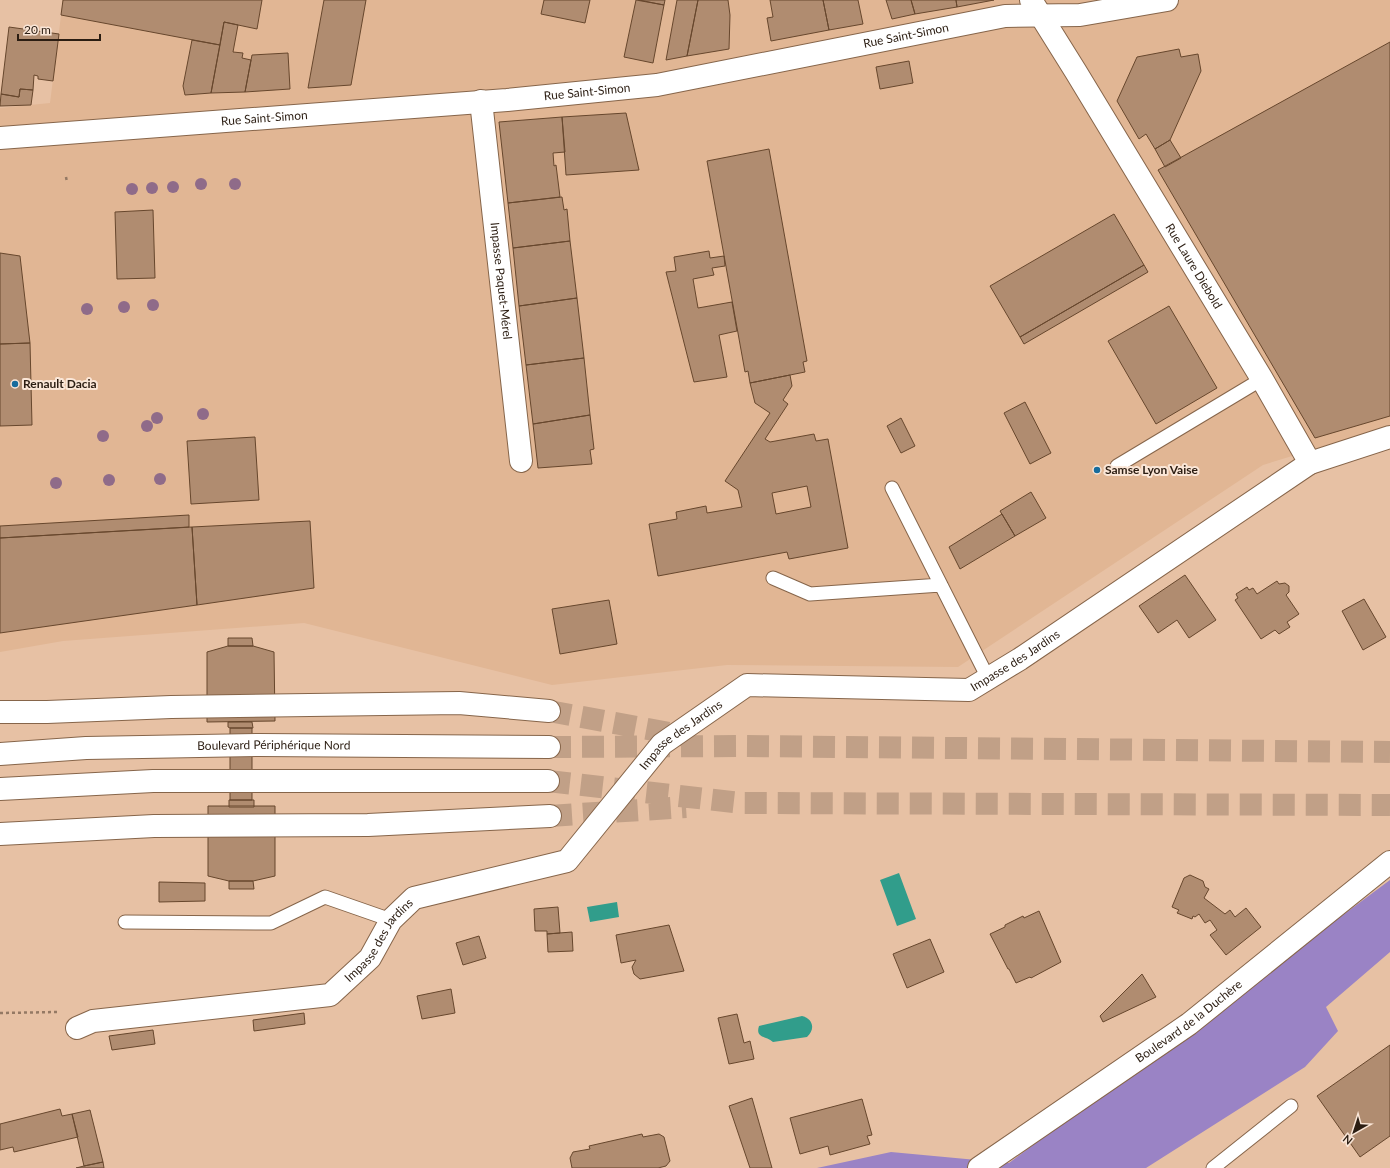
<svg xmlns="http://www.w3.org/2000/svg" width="1390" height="1168" viewBox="0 0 1390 1168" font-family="Lato,sans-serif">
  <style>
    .built { fill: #e1b694 }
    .forest { fill: #9a83c5 }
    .water { fill: #319d8b }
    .building { fill: #b08c70; stroke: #67472d; fill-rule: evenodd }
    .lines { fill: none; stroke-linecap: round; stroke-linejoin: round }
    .highway-tunnel { stroke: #c1a087; stroke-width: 22; stroke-dasharray: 22 11; stroke-linecap: butt }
    .lane-casing { stroke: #86654a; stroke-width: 15 }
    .street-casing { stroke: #86654a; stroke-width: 24 }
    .secondary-casing { stroke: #86654a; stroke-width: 24 }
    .highway-casing { stroke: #86654a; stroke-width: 24 }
    .path { stroke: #947964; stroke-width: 2.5; stroke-dasharray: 3 3; stroke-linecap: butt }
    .lane { stroke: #fff; stroke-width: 13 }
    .street { stroke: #fff; stroke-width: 22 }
    .secondary { stroke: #fff; stroke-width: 22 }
    .highway { stroke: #fff; stroke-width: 22 }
    .tree { fill: #8f6b89 }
    .poi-dot { fill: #176c9d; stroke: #fae6d7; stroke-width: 1.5 }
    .labels { text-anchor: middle; stroke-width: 4; stroke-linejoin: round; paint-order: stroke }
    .street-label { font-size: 12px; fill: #2b1d12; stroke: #fae6d7 }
    .poi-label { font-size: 12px; font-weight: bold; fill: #2b1d12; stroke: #fae6d7; text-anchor: start }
  </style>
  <rect width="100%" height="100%" fill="#e7c1a4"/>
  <path class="built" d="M63,0H1390V426L1263,465L958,667L727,665L552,685L304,623L63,641L0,652V108L50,103Z"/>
  <path class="forest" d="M1390,880V952L1326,1007L1338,1031L1305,1067L1146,1168H817L891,1152L1009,1163Z"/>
  <path class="water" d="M899,873L916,919L897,926L880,880Z
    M617,902L619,917L590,922L587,907Z
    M802,1016C814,1019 815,1030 807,1037L773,1042C766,1036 755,1038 759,1026Z"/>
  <path class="building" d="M63,0H262L257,29L224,22L220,45L61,15Z
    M324,0H366L351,85L308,88Z
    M544,0H590L585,23L541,14Z
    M636,0L664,5L653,63L624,57Z
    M639,0H665L664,5Z
    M677,0H698L687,56L666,60Z
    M698,0H728L730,15L729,49L687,56Z
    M770,0H823L829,30L771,41L767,18L773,17Z
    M823,0H858L863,24L829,30Z
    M886,0H911L915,14L892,19Z
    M911,0H956L957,7L915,14Z
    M956,0H994L957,7Z
    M224,22L238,25L233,52L243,53L242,58L251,60L245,92L211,93Z
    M9,27L59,34L53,81L38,79V76L34,75L33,90L20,89L19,97L1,94Z
    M192,40L220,45L211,93L185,95L183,86Z
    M1390,42V416L1315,438L1158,170Z
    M1179,49L1181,57L1198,54L1201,71L1170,140L1155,149L1146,134L1139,139L1117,101L1137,57Z
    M288,53L290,89L245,92L252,55Z
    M909,61L913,83L880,89L876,67Z
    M20,89L33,90L31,105L0,106L1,94L19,97Z
    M626,113L639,170L566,175L562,117Z
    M562,117L565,152L553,153L554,166L556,165L560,197L508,203L499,122Z
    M1170,140L1181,158L1165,167L1155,149Z
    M769,149L807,361L803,362L805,372L750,383L748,371L745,372L707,161Z
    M562,197L564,210L567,209L570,241L513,248L508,203Z
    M153,210L155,278L117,279L115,212Z
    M1114,214L1144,265L1020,337L990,286Z
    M570,241L577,298L519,306L513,248Z
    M709,251L710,258L724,256L725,266L712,268L714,275L693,279L698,308L732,302L737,331L719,335L727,377L694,382L666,272L676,271L674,257Z
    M0,253L20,256L30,343L0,344Z
    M1144,265L1148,272L1024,344L1020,337Z
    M577,298L584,358L526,365L519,306Z
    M1169,306L1217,388L1156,424L1108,341Z
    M30,343L32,425L0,426V344Z
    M584,358L590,415L533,424L526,365Z
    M790,375L792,386L783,400L788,404L765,439L770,442L814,434L816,441L828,439L848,548L789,559L787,552L658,576L649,524L677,519L676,512L706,506L707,513L742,507L738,490L725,481L770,413L755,403L750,383ZM807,486L811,507L776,514L772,493Z
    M1025,402L1051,453L1030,464L1004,413Z
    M590,415L594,449L590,450L592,464L538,468L533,424Z
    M901,418L915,446L901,453L887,426Z
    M255,437L259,500L191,504L187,441Z
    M1031,492L1046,518L1015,536L1000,511Z
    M1002,514L1015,536L960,569L949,547Z
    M189,515V527L0,538V526Z
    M310,521L314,588L197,605L192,527Z
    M192,527L197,605L0,633V538Z
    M1185,575L1216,620L1189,638L1177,620L1158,633L1139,606Z
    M1277,581L1279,584L1285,583L1289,586V592L1286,595L1299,614L1287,622L1290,627L1279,634L1275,630L1261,639L1235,600L1238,598L1236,594L1247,587L1249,590L1253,588L1257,594Z
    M1364,599L1386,637L1363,650L1342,611Z
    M609,600L617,644L560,654L552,609Z
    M228,638H252L253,646H228Z
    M228,646H253L274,652L275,721L207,722V652Z
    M228,722H252L253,728H230L228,727Z
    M230,728H252V800H230Z
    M229,800H254V807H229Z
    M208,806H275V876L253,881H229L208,876Z
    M1190,875L1203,881L1205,887L1209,889L1204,898L1225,914L1230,910L1235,917L1246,908L1261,927L1226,955L1210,935L1217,930L1210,920L1205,923L1199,914L1195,917L1193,916L1192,919L1177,913L1179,910L1172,907L1184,878Z
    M229,881H253L254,889H229Z
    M159,882L205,883V901L159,902Z
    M558,907L560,933L547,934V931H535L534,909Z
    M1039,911L1061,962L1031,978L1030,977L1016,983L1009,969H1008L990,934L1005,927V925L1023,916L1024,918Z
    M669,925L684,971L640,979L634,974L632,967L636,960L621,963L616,935Z
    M572,932L573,951L548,952L547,934Z
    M479,936L486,958L463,965L456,943Z
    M930,939L944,972L907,988L893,954Z
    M1142,974L1156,997L1103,1022L1100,1016Z
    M451,989L455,1013L422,1019L417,996Z
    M304,1013L305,1024L254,1031L253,1020Z
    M737,1014L744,1043L750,1041L754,1059L729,1064L718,1018Z
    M153,1030L155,1044L112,1050L109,1036Z
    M1390,1045V1136L1360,1157L1317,1096Z
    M752,1098L772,1168H750L729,1106Z
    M862,1099L872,1135L867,1136L870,1144L830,1155L828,1146L800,1154L790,1118Z
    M60,1109L62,1116L72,1114L78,1137L14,1152L13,1147L0,1150V1124Z
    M90,1110L103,1162L84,1166L72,1114Z
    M642,1134L643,1137L659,1134L664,1137L670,1161L666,1166L658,1168H572L570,1158L573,1152L590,1149L589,1146Z
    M103,1162L104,1168H76L84,1166Z"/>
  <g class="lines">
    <path class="highway-tunnel" d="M549,711L686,736
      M549,747L740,746L1390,752
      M548,781L741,803L1390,805
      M550,816L686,807"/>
    <g class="lane-casing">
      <path id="lane" d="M1117,466L1262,379
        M892,488L988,678
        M773,578L810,594L941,585
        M125,922L271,923L325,897L391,920
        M1213,1168L1291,1106"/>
    </g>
    <g class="street-casing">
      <g id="street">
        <path id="s1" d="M1031,0L1076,72L1262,379L1310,463L1390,437"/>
        <path id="s2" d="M481,101L521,461"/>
        <path id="s3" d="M77,1028L93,1021L330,995L370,958L391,920L414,898L567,861L662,744L747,685L969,690L1020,659L1310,463"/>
      </g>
    </g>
    <g class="secondary-casing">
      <g id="secondary">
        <path id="s4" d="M0,138L507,100L657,85L1005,16L1080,15L1167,0"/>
        <path id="s5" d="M979,1168L1189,1024L1390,862"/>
      </g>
    </g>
    <g class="highway-casing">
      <g id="highway">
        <path d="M0,712H47L171,707L459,703L549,711"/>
        <path id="s6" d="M0,754L86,748L260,745L549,747"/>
        <path d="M0,789L153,781H548"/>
        <path d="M0,834L154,826L368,825L550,816"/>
      </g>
    </g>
    <path class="path" d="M66,177L67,182
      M0,1013L58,1012"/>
    <use href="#lane" class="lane"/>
    <use href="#street" class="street"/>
    <use href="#secondary" class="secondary"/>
    <use href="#highway" class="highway"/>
  </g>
  <g class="tree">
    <circle cx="201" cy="184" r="6"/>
    <circle cx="235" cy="184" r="6"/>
    <circle cx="173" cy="187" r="6"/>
    <circle cx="152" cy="188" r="6"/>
    <circle cx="132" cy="189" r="6"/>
    <circle cx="153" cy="305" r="6"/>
    <circle cx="124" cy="307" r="6"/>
    <circle cx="87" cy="309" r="6"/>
    <circle cx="203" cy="414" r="6"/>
    <circle cx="157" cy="418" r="6"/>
    <circle cx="147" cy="426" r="6"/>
    <circle cx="103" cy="436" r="6"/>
    <circle cx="160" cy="479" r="6"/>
    <circle cx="109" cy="480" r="6"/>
    <circle cx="56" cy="483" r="6"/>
  </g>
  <g class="poi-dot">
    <circle cx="15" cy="384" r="4"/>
    <circle cx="1097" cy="470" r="4"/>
  </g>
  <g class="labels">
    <g class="street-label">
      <text dy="4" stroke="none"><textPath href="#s4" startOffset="913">Rue Saint-Simon</textPath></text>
      <text dy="4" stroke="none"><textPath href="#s4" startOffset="589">Rue Saint-Simon</textPath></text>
      <text dy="4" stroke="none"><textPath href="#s4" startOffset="265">Rue Saint-Simon</textPath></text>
      <text dy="4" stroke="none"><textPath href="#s1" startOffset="312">Rue Laure Diebold</textPath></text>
      <text dy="4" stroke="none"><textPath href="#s2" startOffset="181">Impasse Paquet-Mérel</textPath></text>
      <text dy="4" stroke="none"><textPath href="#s3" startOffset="1074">Impasse des Jardins</textPath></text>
      <text dy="4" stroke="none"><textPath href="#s3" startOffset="714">Impasse des Jardins</textPath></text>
      <text dy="4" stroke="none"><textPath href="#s6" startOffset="274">Boulevard Périphérique Nord</textPath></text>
      <text dy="4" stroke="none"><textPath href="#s3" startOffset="330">Impasse des Jardins</textPath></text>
      <text dy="4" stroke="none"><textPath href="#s5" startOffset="256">Boulevard de la Duchère</textPath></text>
    </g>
    <g class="poi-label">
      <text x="23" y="388">Renault Dacia</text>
      <text x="1105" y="474">Samse Lyon Vaise</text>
    </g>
  </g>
  <g transform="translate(1354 1132) rotate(219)" stroke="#fae6d7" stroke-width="3" paint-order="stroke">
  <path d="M0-3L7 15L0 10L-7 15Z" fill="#2b1d12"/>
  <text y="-6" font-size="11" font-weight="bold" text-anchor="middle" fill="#2b1d12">N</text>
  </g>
  <path d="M18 34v6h82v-6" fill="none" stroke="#2b1d12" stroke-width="2"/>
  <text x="24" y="34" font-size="12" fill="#2b1d12" stroke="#fae6d7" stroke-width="3" paint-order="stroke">20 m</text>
</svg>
